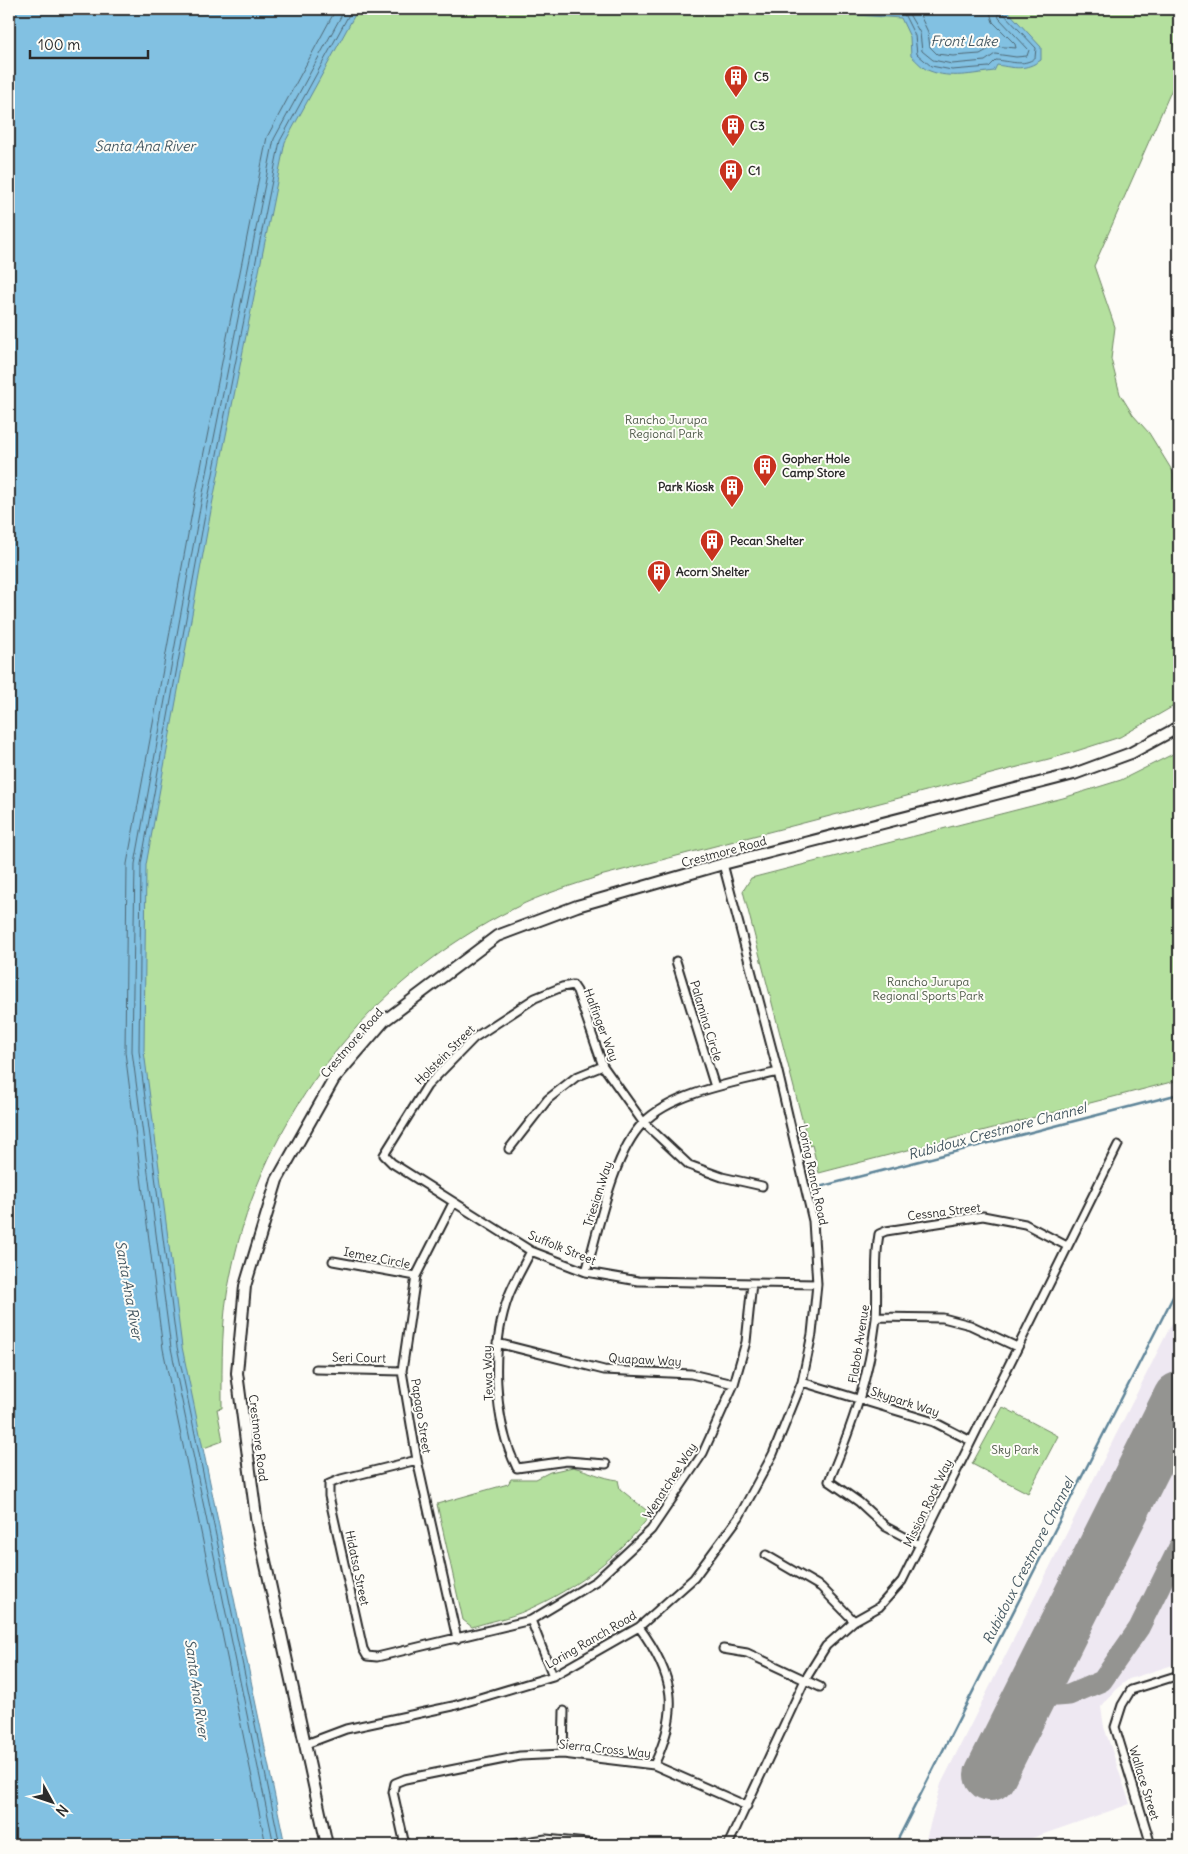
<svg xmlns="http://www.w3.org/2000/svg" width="1188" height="1854" viewBox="0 0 1188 1854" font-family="Delius,sans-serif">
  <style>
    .built { fill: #eee8f2 }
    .green { fill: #b4e09e; stroke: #708664 }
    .water { fill: #82c1e2; stroke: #5f8599 }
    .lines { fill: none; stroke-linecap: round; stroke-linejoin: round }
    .shore { stroke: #4e6774; stroke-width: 1 }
    .stream { stroke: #5f8599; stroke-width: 2.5 }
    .taxiway { stroke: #949491; stroke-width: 21 }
    .runway { stroke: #949491; stroke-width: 52 }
    .street-casing { stroke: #2b2b2b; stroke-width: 11 }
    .secondary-casing { stroke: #2b2b2b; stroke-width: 14 }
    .street { stroke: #fdfcf7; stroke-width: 7 }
    .secondary { stroke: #fdfcf7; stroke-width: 10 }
    .labels { text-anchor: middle; stroke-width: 4; stroke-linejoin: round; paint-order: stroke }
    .poi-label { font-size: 12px; font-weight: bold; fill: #2b2b2b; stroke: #fdfcf7; text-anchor: start }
    .park-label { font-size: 12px; fill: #4d5848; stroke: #fdfcf7 }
    .street-label { font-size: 12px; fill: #2b2b2b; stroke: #fdfcf7 }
    .water-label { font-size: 14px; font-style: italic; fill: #455862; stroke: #fdfcf7 }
  </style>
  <rect width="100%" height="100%" fill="#fdfcf7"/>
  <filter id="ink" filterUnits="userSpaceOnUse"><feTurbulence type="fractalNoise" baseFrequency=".02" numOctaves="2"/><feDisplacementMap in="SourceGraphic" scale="10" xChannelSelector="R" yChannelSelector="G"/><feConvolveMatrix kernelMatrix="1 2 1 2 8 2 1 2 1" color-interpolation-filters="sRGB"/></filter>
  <g filter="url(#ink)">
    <path class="built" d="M1179,1309V1663L1129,1679L1115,1690L1101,1707L1104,1727L1130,1804L1012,1845H928L926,1839L941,1784Z"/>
    <path class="green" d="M9,9H1179V73L1094,266L1115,327L1111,359L1120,394L1133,415L1149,433L1173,472L1179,510V703L1120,737L1064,755L600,876C571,886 542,894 515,908C371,979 263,1114 231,1273C221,1317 222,1362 222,1408L217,1409L223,1441L9,1519Z
      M1179,751V1080L819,1173L812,1145L809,1146L743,891L751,878L1063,798L1121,780Z
      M1003,1407L1058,1436L1028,1493L972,1464Z
      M573,1467C589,1471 602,1478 618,1480L620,1489L651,1514C620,1556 575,1589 527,1610C510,1618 490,1621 472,1627L463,1620L437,1504L508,1484L511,1479H536L550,1472Z"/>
    <path class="water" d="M9,9H358L285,142L212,505L146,865L144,1051L182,1347L285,1845H9Z
      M850,9H1006L1041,47V60C1025,71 1015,68 997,65L994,71C973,74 950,79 930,71C923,69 917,61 911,56L910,37L901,18L856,15Z"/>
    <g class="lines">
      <path class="shore" d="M857,9L904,14L915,36L917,54L931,66L952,70L989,67L996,60C1010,61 1023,67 1035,58L1036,48L1004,14L1003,9
        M906,9L920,33L922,51L933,60L952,64L985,61L995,54L1016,57L1027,56L1029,50L999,18L997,9
        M917,9L928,32L930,47L937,54L953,56L980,54L994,46L1016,48L1015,44L993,22L989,9
        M266,1845L163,1349L125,1052L127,864L194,502L267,137L336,9
        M274,1845L171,1348L132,1051L135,864L201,503L274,139L345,9
        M280,1845L177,1347L139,1051L141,864L207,504L280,141L352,9"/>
      <path class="stream" d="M819,1187L1179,1094
        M895,1845L1179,1285"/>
      <path class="taxiway" d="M1034,1687L1043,1697L1069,1695L1102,1681L1139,1628L1179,1547"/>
      <path class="runway" d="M990,1775L1179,1398"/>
      <g class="street-casing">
        <path id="street" d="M676,961L715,1087
          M509,1149L548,1099L576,1077L603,1066
          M762,1186L722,1177L689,1165L643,1122L603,1066L577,991L573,985L562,987L535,998L474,1038L427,1086L384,1155L392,1163L531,1251L586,1272L638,1281L817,1284
          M453,1203L416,1276L402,1371L417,1460L457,1639
          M531,1251C524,1265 515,1280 509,1295C490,1345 493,1421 517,1468L567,1461L606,1464
          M333,1261L416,1276
          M586,1272C598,1231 613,1153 643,1123C673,1092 738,1082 778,1072
          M876,1317L943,1318L970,1325L1017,1347
          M497,1343L604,1370L691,1374L734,1384
          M316,1369L402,1371
          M802,1382L934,1422L971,1441
          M417,1460L341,1479L329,1484V1496L363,1649L367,1656L377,1657L531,1620L596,1581L651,1530L703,1453L734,1384L746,1342L752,1283
          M920,1545L886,1527L859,1502L829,1481C852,1426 869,1378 876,1319C878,1291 874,1261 879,1234L886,1231L983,1216L1025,1224L1067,1246
          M766,1555L821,1587L854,1621
          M531,1620L553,1676
          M639,1627C675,1676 680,1710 654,1765
          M723,1649L747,1653L820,1687
          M306,1744L346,1729L453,1706L553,1676L639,1627L694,1578L739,1517L773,1454L802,1382L812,1334L817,1284L813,1221L778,1072L723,864
          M563,1754L564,1711
          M405,1845L393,1792L395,1783L405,1779L520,1756L563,1754L654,1765L747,1806
          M505,1845L546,1839L608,1845
          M728,1845L805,1680L826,1646L854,1621L879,1607L902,1581L1118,1145
          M1151,1845L1115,1727L1122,1705L1131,1690L1179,1675"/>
      </g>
      <g class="secondary-casing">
        <path id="secondary" d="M327,1845L257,1524L237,1373L245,1286L277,1180L334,1079L384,1021L497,936L577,906L723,864L1074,774L1131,753L1179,727"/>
      </g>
      <use href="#street" class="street"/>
      <use href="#secondary" class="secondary"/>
    </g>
  </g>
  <defs>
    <g id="building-pin" transform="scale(1.25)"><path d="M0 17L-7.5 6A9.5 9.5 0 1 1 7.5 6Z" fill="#c8321e" stroke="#fdfcf7"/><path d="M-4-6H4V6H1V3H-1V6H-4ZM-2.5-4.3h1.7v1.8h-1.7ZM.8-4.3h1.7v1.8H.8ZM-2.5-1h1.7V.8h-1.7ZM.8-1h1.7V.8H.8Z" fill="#fff"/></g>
  </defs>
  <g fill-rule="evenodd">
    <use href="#building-pin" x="736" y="77"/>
    <use href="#building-pin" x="733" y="126"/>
    <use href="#building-pin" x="731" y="171"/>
    <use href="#building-pin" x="765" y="466"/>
    <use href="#building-pin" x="732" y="487"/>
    <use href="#building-pin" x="712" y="541"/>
    <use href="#building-pin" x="659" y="572"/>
  </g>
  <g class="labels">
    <g class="poi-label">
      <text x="754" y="81">C5</text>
      <text x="750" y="130">C3</text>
      <text x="748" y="175">C1</text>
      <text x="782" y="463">Gopher Hole<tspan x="782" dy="14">Camp Store</tspan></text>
      <text x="714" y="491" text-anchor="end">Park Kiosk</text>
      <text x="730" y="545">Pecan Shelter</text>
      <text x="676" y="576">Acorn Shelter</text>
    </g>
    <g class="park-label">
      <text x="666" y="424">Rancho Jurupa<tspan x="666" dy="14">Regional Park</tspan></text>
      <text x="928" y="986">Rancho Jurupa<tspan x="928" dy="14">Regional Sports Park</tspan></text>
      <text x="1015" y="1454">Sky Park</text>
    </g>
    <g class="street-label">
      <text transform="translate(724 852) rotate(-15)" y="4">Crestmore Road</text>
      <text transform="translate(706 1021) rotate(73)" y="4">Palamina Circle</text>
      <text transform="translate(601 1025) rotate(69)" y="4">Halfinger Way</text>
      <text transform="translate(352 1043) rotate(-49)" y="4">Crestmore Road</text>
      <text transform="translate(445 1055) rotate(-45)" y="4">Holstein Street</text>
      <text transform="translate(813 1175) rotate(78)" y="4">Loring Ranch Road</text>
      <text transform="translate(598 1194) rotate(-72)" y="4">Triesian Way</text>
      <text transform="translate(944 1212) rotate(-7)" y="4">Cessna Street</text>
      <text transform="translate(562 1248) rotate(22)" y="4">Suffolk Street</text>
      <text transform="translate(377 1258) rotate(11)" y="4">Iemez Circle</text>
      <text transform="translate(859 1344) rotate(-81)" y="4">Flabob Avenue</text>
      <text transform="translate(359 1358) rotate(1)" y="4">Seri Court</text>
      <text transform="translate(645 1360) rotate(3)" y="4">Quapaw Way</text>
      <text transform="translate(488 1373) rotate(-92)" y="4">Tewa Way</text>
      <text transform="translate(905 1402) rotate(18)" y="4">Skypark Way</text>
      <text transform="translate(421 1416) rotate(81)" y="4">Papago Street</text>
      <text transform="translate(258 1438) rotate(83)" y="4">Crestmore Road</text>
      <text transform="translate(670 1481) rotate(-57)" y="4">Wenatchee Way</text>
      <text transform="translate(928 1503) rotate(-64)" y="4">Mission Rock Way</text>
      <text transform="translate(357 1568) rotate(78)" y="4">Hidatsa Street</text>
      <text transform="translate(591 1640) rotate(-30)" y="4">Loring Ranch Road</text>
      <text transform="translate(605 1749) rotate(6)" y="4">Sierra Cross Way</text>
      <text transform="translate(1144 1783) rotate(73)" y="4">Wallace Street</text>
    </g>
    <g class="water-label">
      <text x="964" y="46">Front Lake</text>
      <text x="145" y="151">Santa Ana River</text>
      <text transform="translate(997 1131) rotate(-15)" y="5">Rubidoux Crestmore Channel</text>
      <text transform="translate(129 1290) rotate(80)" y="5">Santa Ana River</text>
      <text transform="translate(1028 1561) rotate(-63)" y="5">Rubidoux Crestmore Channel</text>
      <text transform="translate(197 1689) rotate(82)" y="5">Santa Ana River</text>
    </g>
  </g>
  <rect width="1188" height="1854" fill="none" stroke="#fdfcf7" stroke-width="30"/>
  <rect x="15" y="15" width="1158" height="1824" fill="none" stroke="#2b2b2b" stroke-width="2" filter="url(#ink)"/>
  <g transform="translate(52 1802) rotate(130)" stroke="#fdfcf7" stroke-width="4" paint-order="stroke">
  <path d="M0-4L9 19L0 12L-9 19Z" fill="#2b2b2b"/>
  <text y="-8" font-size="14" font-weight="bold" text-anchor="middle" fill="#2b2b2b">N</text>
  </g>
  <path d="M30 50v8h118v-8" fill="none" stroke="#2b2b2b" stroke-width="2.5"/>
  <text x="38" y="50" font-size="15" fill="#2b2b2b" stroke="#fdfcf7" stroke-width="4" paint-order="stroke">100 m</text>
</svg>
